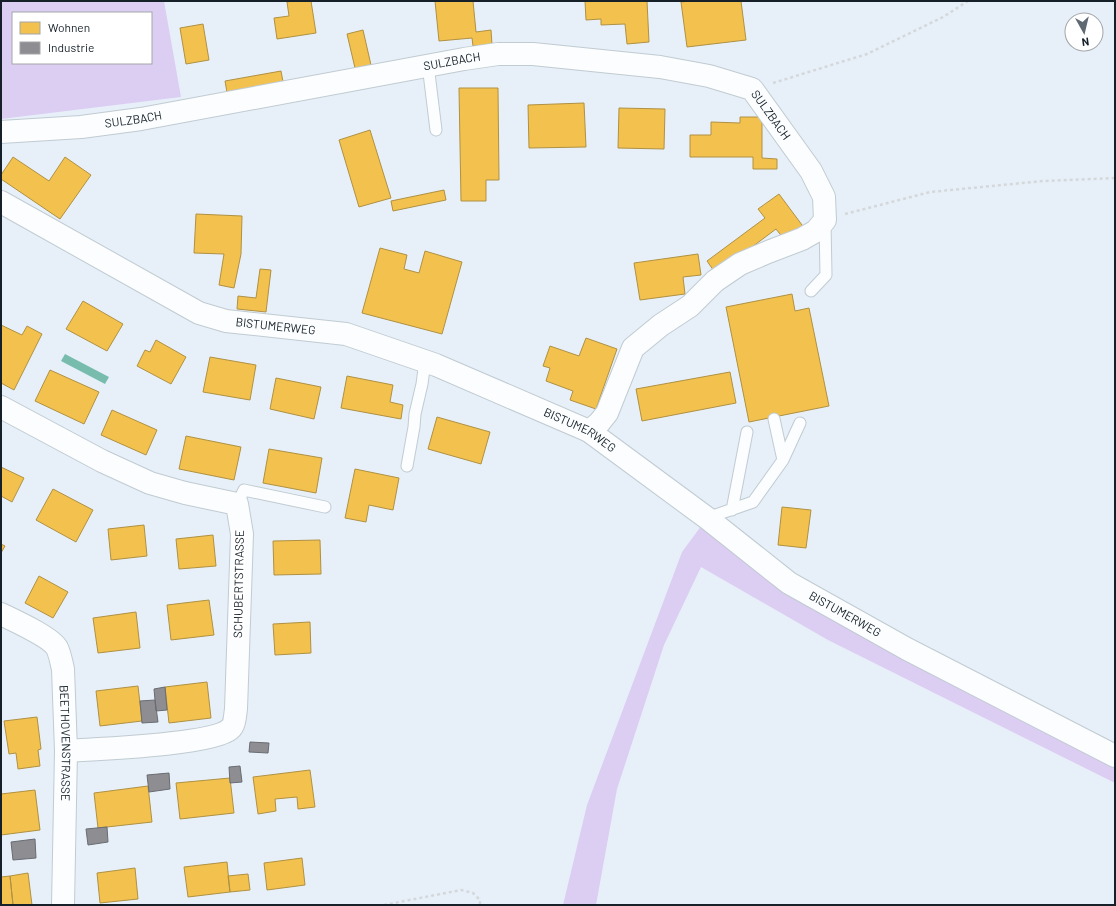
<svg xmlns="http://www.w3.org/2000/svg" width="1116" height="906" viewBox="0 0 1116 906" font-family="Barlow,sans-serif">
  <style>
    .green { fill: #dccef3; fill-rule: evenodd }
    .water { fill: #78bcae }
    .homes { fill: #f2c14e; stroke: #b09143 }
    .industry { fill: #8d8d92; stroke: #696c72 }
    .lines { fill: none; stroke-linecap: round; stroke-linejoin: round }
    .service-casing { stroke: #c1cbd2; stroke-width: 13 }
    .minor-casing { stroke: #c1cbd2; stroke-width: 24 }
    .path { stroke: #d5d8db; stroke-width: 2.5; stroke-dasharray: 3 3; stroke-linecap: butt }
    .service { stroke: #fbfdfe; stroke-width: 11 }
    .minor { stroke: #fbfdfe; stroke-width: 22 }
    .labels { text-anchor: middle; stroke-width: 4; stroke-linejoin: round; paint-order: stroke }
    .street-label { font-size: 12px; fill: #162028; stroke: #fff }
  </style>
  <rect width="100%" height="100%" fill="#e7f0f8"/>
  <path class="green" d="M1,1H164L181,97L1,119ZM13,13H151V63H13Z
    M707,518L789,583L1115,756V783L828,640L701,567L664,645L617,789L596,905H563L587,805L682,552Z"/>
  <path class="water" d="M65,354L109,377L105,384L61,361Z"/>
  <path class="homes" d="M293,1H311L316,33L277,39L274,18L289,16L287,2Z
    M435,1H473L476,32L491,30L492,45L473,46L472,38L439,41Z
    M585,1H647L649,42L627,44L625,24L601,25V19L586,20Z
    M690,1H741L746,40L687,47L681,2Z
    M203,24L209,60L186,64L180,28Z
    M363,30L371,65L355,68L347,34Z
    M281,71L284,87L228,98L225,81Z
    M459,88H498L499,180H486V201H461Z
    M584,103L586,147L529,148L528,105Z
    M619,108L665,109L664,149L618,148Z
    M740,117H762V158L777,159V169H753V157H690V135H711V122L740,123Z
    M370,130L391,198L359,207L339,140Z
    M13,157L49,181L65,157L91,175L60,219L1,179V175Z
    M444,190L446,200L393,211L391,201Z
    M779,194L805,229L787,243L776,229L716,274L707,261L765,218L758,209Z
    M196,214L242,216L241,254L234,288L219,285L224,254L194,253Z
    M380,248L407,255L404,269L419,273L425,251L462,262L442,334L362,313Z
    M698,254L701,275L683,277L685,294L640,300L634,263Z
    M260,269L271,270L266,312L237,309L238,296L256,298Z
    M792,294L795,311L809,308L829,406L749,422L726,307Z
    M83,301L123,324L107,351L66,329Z
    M1,325L22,335L27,326L42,334L14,390L1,383Z
    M586,338L617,349L596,409L570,400L573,391L546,381L550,368L543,366L550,346L579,356Z
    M156,340L186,357L171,384L137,366L145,350L150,352Z
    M210,357L256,365L250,400L203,392Z
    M50,370L99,392L84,424L35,401Z
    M730,372L736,403L642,421L636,389Z
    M347,376L393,385L390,402L403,405L401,419L341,408Z
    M276,378L321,387L314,419L270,409Z
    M112,410L157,430L146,455L101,435Z
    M437,417L490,432L481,464L428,449Z
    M186,436L241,447L234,480L179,469Z
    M269,449L322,458L316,493L263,483Z
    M1,467L24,478L12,502L1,496Z
    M355,469L399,478L393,510L369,505L366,522L345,518Z
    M53,489L93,510L76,542L36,520Z
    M782,507L811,510L806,548L778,545Z
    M144,525L147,556L111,560L108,529Z
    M213,535L216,566L179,569L176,539Z
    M320,540L321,574L274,575L273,541Z
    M1,544L5,546L1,553Z
    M39,576L68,592L53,618L25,603Z
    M209,600L214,635L171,640L167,605Z
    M136,612L140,648L98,653L93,618Z
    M310,622L311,653L275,655L273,624Z
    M207,682L211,718L169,723L165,687Z
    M138,686L142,721L100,726L96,691Z
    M37,717L41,749L38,750L40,766L18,769L16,753L9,754L4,721Z
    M310,770L315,807L298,809L297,797L275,799L276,811L258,814L253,777Z
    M230,778L234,813L180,819L176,783Z
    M148,786L152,822L98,828L94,793Z
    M35,790L40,830L1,835V794Z
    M302,858L305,885L267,890L264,863Z
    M227,862L230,892L188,897L184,867Z
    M135,868L138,899L100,903L97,873Z
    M28,873L32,905H13L10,876Z
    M248,874L250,890L230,892L228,876Z
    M10,876L13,905H1V877Z"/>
  <path class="industry" d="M165,687L167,710L156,711L154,689Z
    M155,700L158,722L142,723L140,701Z
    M250,742L269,743L268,753L249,752Z
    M240,766L242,782L230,783L229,767Z
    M169,773L170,789L149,792L147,775Z
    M107,827L108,842L88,845L86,829Z
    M35,839L36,858L13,860L11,842Z"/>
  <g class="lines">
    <g class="service-casing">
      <path id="service" d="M428,65L436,130
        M811,291L826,275L825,222
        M783,460L800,423
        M407,466L414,427L415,414L422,384L425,361
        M237,504L244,490L325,507
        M732,510L747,432
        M707,518L753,502L783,460L774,419"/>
    </g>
    <g class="minor-casing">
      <g id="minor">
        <path id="s1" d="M1,132L81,127L141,119L464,59L498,54H533L660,67L709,76L752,89L811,171L824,197L825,220L816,231L802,239L768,252L740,264L715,281L690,306L661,325L633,348L607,413L599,423L589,431"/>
        <path id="s2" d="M1,202L199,313L226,321L346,334L436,365L589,431L707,518L789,583L907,649L1115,756"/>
        <path d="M1,407L102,461L150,483L185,493L237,504L242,534L236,709C235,715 235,725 230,729C212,745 95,749 66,751"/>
        <path id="s3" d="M1,614C13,620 51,637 57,648C60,654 61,661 63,669L66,751L63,905"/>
      </g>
    </g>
    <path class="path" d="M773,83L867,54L943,17L968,1
      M845,214L930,192L1043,181L1115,178
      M384,905L461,890L473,893L480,900V905"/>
    <use href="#service" class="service"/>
    <use href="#minor" class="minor"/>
  </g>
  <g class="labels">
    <g class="street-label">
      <text dy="4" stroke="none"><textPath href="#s1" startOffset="457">SULZBACH</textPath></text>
      <text dy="4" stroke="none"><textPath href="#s1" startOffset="793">SULZBACH</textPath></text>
      <text dy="4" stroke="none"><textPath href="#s1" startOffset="133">SULZBACH</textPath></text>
      <text dy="4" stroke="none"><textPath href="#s2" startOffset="305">BISTUMERWEG</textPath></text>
      <text dy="4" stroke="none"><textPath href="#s2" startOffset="629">BISTUMERWEG</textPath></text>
      <text transform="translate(239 584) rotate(-89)" y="4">SCHUBERTSTRASSE</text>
      <text dy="4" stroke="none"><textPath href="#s2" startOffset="953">BISTUMERWEG</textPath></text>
      <text dy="4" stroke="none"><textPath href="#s3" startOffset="162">BEETHOVENSTRASSE</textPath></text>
    </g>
  </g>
  <rect width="1116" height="906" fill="none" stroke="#162028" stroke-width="4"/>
  <rect x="12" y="12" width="140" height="52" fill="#ffffff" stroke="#a2a6a9"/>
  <rect x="20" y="22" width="20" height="12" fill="#f2c14e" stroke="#a2a6a9"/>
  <text x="48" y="32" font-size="12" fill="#162028">Wohnen</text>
  <rect x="20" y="42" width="20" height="12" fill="#8d8d92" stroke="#a2a6a9"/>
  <text x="48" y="52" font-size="12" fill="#162028">Industrie</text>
  <g transform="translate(1084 32) rotate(172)"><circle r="19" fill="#ffffff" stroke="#a2a6a9"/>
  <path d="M0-3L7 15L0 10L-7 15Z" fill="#5f6971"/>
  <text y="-6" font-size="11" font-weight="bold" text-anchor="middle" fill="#162028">N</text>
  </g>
</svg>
